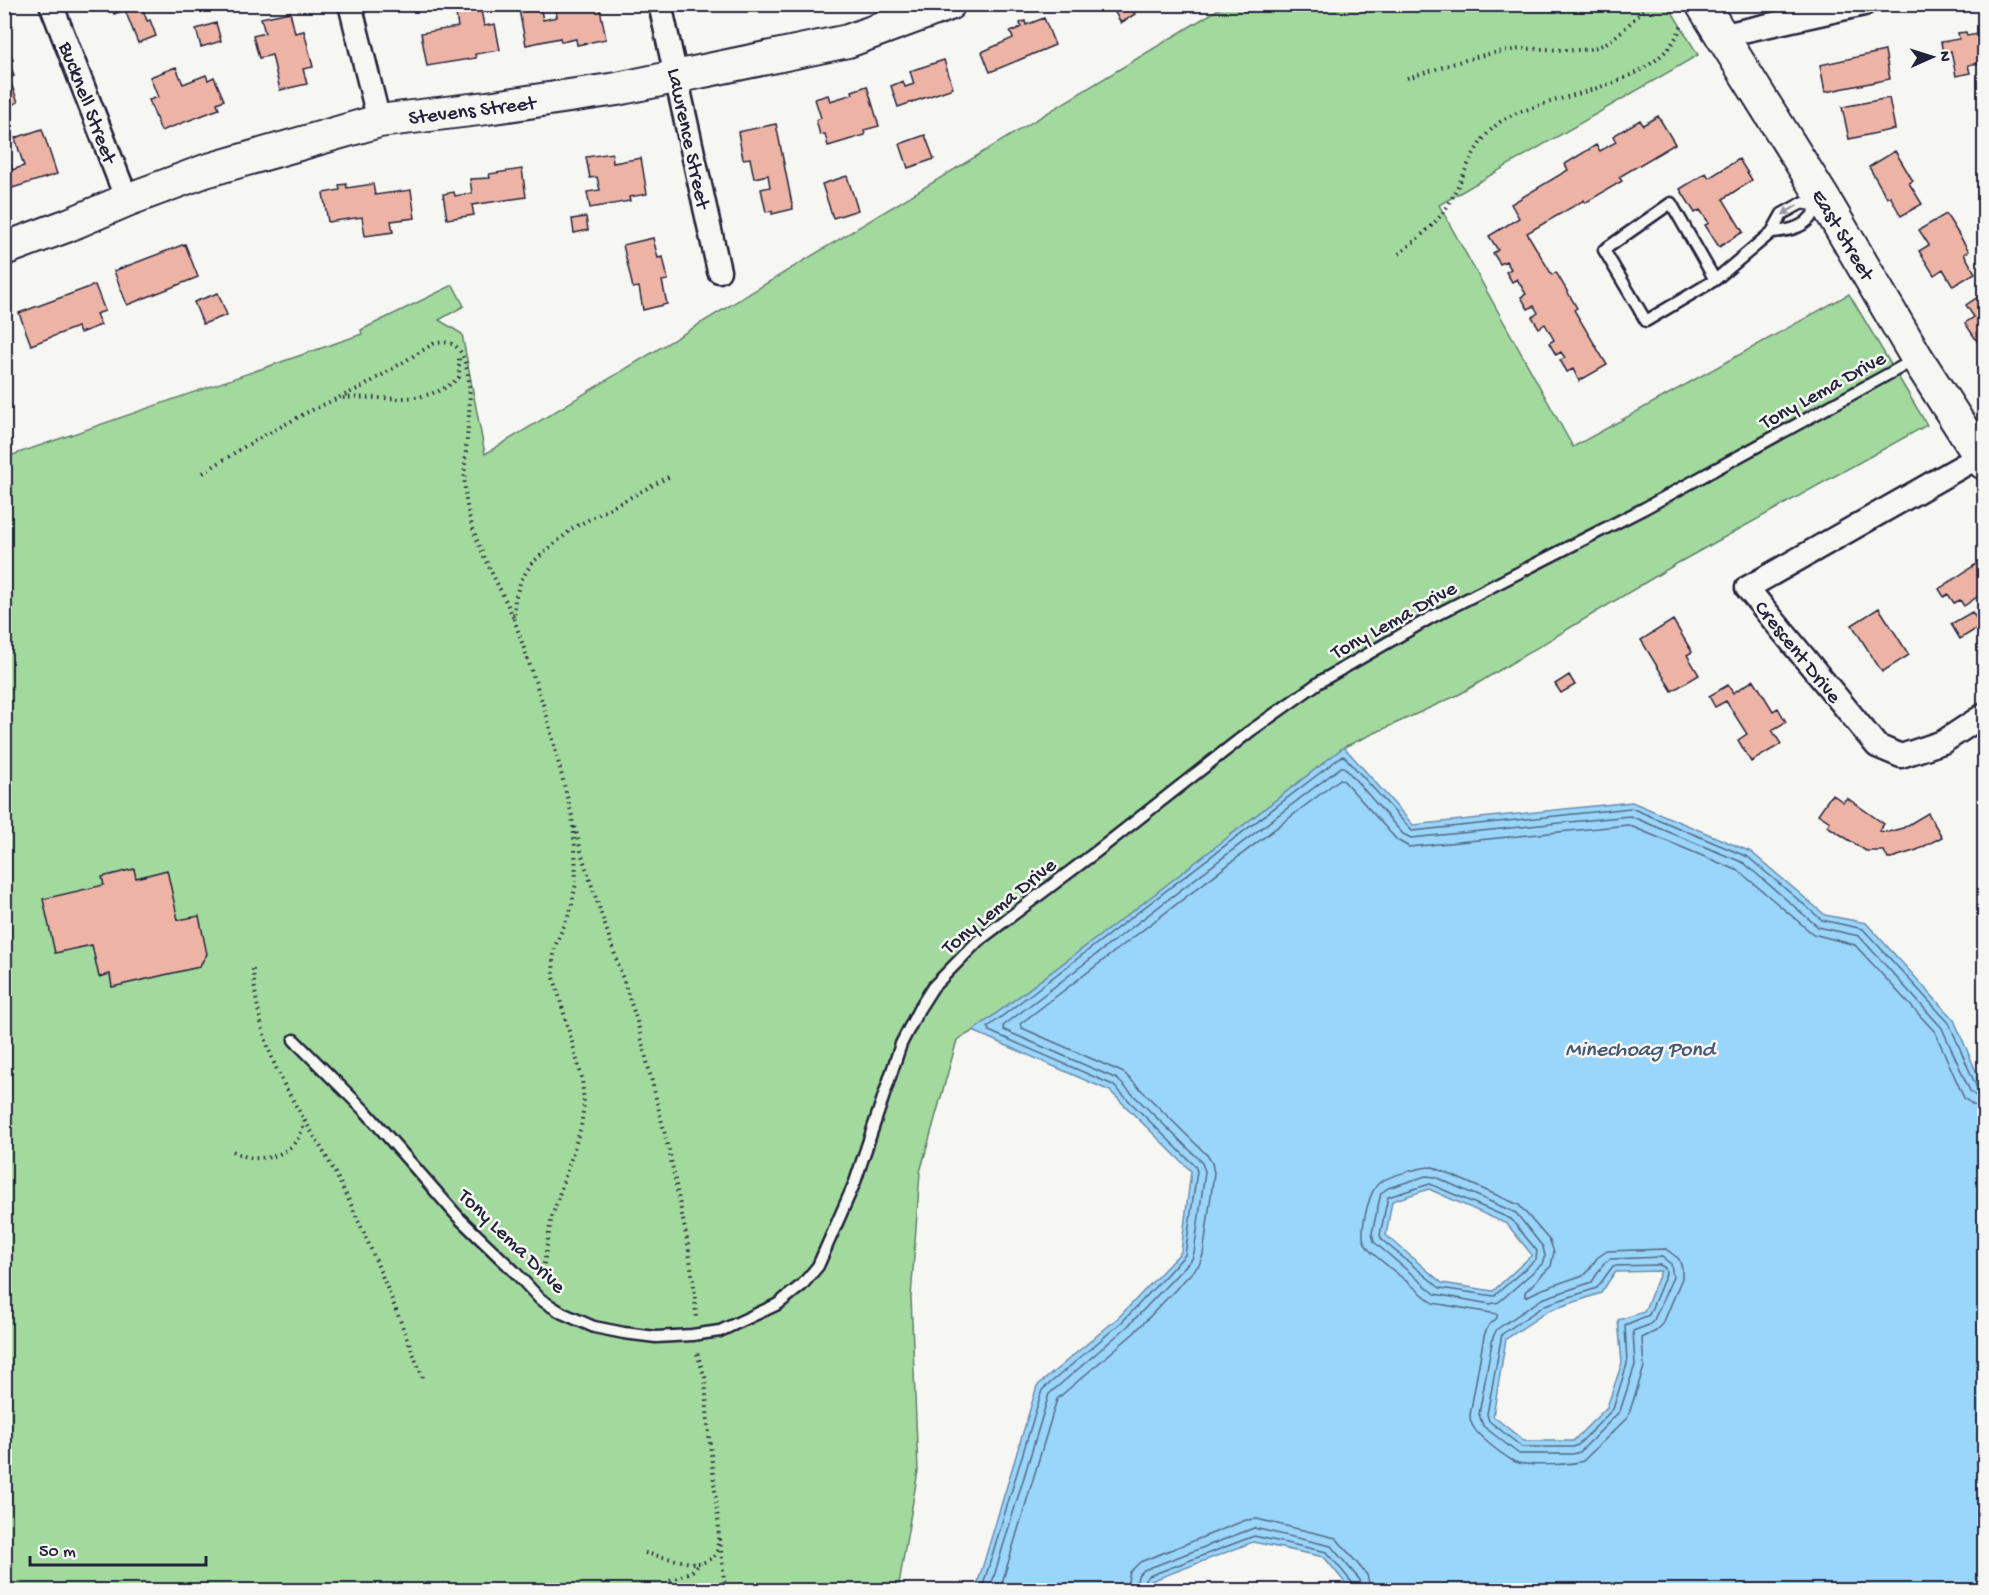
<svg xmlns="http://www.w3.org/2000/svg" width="1989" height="1595" viewBox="0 0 1989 1595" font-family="'Gochi Hand',sans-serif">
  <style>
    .green { fill: #a2da9e; stroke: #627e6c; stroke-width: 1.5 }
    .water { fill: #9ad5fa; stroke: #6a8dae; stroke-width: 1.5; fill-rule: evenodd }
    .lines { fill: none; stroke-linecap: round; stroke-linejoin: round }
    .shore { stroke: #526a87; stroke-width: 1.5 }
    .building { fill: #edb4a6; stroke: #22223b; stroke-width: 1.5 }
    .lane-casing { stroke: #22223b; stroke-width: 15 }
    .street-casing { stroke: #22223b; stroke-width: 27 }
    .secondary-casing { stroke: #22223b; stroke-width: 36 }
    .path { stroke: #22223b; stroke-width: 4; stroke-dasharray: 1.5 4.5; stroke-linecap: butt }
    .lane { stroke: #f6f6f2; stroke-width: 10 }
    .street { stroke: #f6f6f2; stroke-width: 22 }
    .secondary { stroke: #f6f6f2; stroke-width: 32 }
    .oneway { fill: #9797a0 }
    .labels { text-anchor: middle; stroke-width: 5; stroke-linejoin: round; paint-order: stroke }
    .street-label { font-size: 21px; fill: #22223b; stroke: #f6f6f2 }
    .water-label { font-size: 22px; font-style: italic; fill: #465874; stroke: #f6f6f2 }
  </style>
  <rect width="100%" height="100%" fill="#f6f6f2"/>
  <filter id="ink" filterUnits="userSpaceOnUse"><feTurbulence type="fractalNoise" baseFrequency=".0167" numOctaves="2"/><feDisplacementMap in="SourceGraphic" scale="12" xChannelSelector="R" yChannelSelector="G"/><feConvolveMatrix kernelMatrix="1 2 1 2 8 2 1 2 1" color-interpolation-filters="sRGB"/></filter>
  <g filter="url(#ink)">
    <path class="green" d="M1227,4L1668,5L1698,55L1439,205L1573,447L1849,294L1927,425L1676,564L1460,694L1344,747L1142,904L973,1031L957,1040L920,1172L911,1297L918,1471L898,1590H5L4,458L362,334L361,330L453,285L464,306L439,320L462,334L485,454Z"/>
    <path class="water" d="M1344,747L1413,825L1632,802L1751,852L1825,915L1866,923L1954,1020L1984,1090V1590H1351L1324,1557L1253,1542L1151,1581L1148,1590H978V1582L1037,1386L1119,1317L1181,1252L1191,1171L1110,1091L973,1031L1142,904ZM1429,1189L1507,1224L1532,1255L1493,1291L1442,1283L1386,1235L1392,1201ZM1661,1271L1644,1312L1618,1320L1622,1363L1607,1407L1573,1441H1524L1493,1416L1506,1339L1548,1311L1601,1293L1615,1272Z"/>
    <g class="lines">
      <path class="shore" d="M1433,1167L1519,1205L1550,1241L1554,1252L1551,1266L1525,1292L1526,1297L1540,1290L1586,1274L1597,1258L1607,1251L1666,1249L1679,1259L1682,1268V1278L1663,1324L1656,1331L1642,1338L1644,1367L1628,1417L1583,1461C1572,1465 1529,1466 1518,1463C1508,1460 1479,1437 1474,1428C1471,1424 1470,1420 1470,1415L1484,1336L1488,1326L1497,1318V1314L1433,1303L1372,1253C1367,1248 1364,1244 1363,1237C1362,1224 1369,1191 1379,1183C1388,1176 1421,1167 1433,1167Z
        M1426,1176L1435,1177L1516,1213L1543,1247L1545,1256L1542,1264L1499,1302L1490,1304L1435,1294L1374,1242L1372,1233L1381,1193L1388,1188Z
        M1430,1184L1511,1219L1537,1251L1536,1259L1494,1296L1440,1288L1382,1240L1380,1235L1388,1197Z
        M1662,1257L1671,1264L1673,1277L1654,1320L1649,1325L1633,1331L1635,1365L1620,1411L1580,1452L1573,1454H1519L1483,1426L1479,1414L1493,1337L1497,1329L1542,1299L1592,1282L1604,1263L1610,1259Z
        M1660,1265L1665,1268L1666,1274L1649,1315L1625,1325L1627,1364L1613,1409L1578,1445L1573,1447H1522L1489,1421L1487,1414L1502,1334L1545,1305L1597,1288L1613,1266Z
        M984,1590V1582L1042,1390L1123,1321L1185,1255L1197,1171L1195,1166L1113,1085L989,1031L988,1027L1342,756L1345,757L1412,831L1631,808L1748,857L1822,920L1863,929L1949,1023L1976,1086L1980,1090H1984
        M991,1590L992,1583L1049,1394L1128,1326L1192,1259L1194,1253L1205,1171L1201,1161L1117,1079L1004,1030L1003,1026L1341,767H1344L1403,834L1411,838L1630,816L1744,863L1818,927L1859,936L1942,1028L1970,1091L1977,1097L1984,1098
        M1000,1590L1057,1399L1134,1333L1199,1265L1203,1255L1214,1173L1212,1163L1207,1155L1124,1073L1022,1028L1020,1024L1340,779L1343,780L1397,840L1409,847L1628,825L1739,871L1813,934L1855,945L1935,1032L1964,1098L1973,1105L1984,1107
        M1126,1590L1130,1572L1140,1562L1246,1520L1257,1519L1336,1538L1367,1575L1371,1590
        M1135,1590L1138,1576L1144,1570L1254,1528L1331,1546L1360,1580L1362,1590
        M1142,1590L1145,1580L1149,1576L1254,1536L1327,1552L1354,1585L1355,1590"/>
    </g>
    <path class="building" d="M110,4H141L147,21L150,20L156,36L138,43L125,10L114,14Z
      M563,4H599L606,39L577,45L576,39L561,42L560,38L526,45L519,10L540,6L543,20L557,17L555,6Z
      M1110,4H1142L1132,10L1135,14L1121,23Z
      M481,10L484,26L495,24L500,50L475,54L476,58L427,66L421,33L458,27L456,14Z
      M290,12L295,33L304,31L313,67L303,69L307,84L280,90L272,55L259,58L253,36L265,33L261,18Z
      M1044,18L1055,45L990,72L982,52L1013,38L1010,32L1021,27L1020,23L1025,21L1026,25Z
      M216,23L221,41L201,47L196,29Z
      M1966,32L1967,36L1978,34L1984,62L1968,65L1970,73L1956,76L1951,51L1943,53L1941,42L1959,39L1958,33Z
      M4,39L13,60L9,61L14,76L9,78L18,102L4,108Z
      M1885,51L1890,79L1825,92L1820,65Z
      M944,60L953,88L898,107L891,86L903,81L905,87L914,84L910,71Z
      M176,67L183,84L206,75L208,80L214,77L224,100L217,103L219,109L161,131L149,100L158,97L150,77Z
      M867,86L879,126L864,130L865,135L828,146L825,134L820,135L816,120L821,118L815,99L828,95L830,101L853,94L852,91Z
      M1889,98L1895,129L1849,139L1842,107Z
      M1658,116L1675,144L1619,177L1622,181L1585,203L1584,200L1527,233L1552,275L1556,272L1577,308L1574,310L1607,365L1579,381L1573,369L1567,372L1560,360L1565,358L1561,352L1556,355L1549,343L1554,340L1545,324L1539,328L1532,317L1538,313L1534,306L1528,309L1521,297L1526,294L1517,279L1512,282L1506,272L1511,269L1506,261L1500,264L1493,253L1498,250L1489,236L1519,218L1511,204L1568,170L1565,164L1596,145L1600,151L1616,142L1613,136L1640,120L1643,125Z
      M776,124L793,209L772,214V211L766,212L761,189L770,187L768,175L754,178L750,158L743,159L738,132Z
      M42,129L57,174L6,190L4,168L11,166L12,170L24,166L15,138Z
      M925,135L934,159L908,168L900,144Z
      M1895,151L1913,181L1909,183L1922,204L1901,216L1890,196L1887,198L1869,167Z
      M612,153L613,163L641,158L647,194L629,197L630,201L590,208L587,192L600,190L597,177L590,178L586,157Z
      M1739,159L1752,180L1723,199L1743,232L1719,247L1705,225L1709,223L1700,210L1695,213L1680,189L1706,173L1709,178Z
      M522,169L526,197L472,205L474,215L447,219L443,194L454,192L455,196L472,193L470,179L490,178L489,174Z
      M847,176L858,210L833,218L822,184Z
      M346,184L347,188L373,184L375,195L411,190L415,218L391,221L393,232L365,236L362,217L328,222L323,193L340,190L339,185Z
      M1946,214L1969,251L1964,254L1975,273L1953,286L1943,269L1934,275L1919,251L1929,245L1919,230Z
      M586,217L588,230L574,233L572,219Z
      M653,238L658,258L663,257L668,280L662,281L667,304L643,310L639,287L633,288L623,245Z
      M185,244L198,277L127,305L114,271Z
      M95,285L105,311L96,314L101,325L80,333L77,327L31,345L19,313Z
      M218,293L227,315L203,324L194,302Z
      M1984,293V344L1981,347L1965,323L1974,317L1966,305Z
      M1984,559V592L1964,606L1960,600L1954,603L1948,594L1944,597L1939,589Z
      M1879,608L1909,655L1882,672L1852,625Z
      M1972,612L1981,626L1960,639L1951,624Z
      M1673,620L1692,652L1687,655L1699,675L1672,691L1641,640Z
      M1569,675L1575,685L1561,693L1555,684Z
      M1754,680L1773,711L1778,708L1786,722L1772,730L1781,744L1751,762L1738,740L1747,734L1726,701L1715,707L1709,696L1728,685L1733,693Z
      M1832,794L1843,802L1847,798L1884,824L1879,831L1888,832L1903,828L1928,813L1942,837L1917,850L1888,859L1884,851H1866L1827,826L1830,822L1818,814Z
      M134,869L136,878L167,870L178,920L199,916L207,954L199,967L112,987L110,974L99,977L92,945L55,953L43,899L104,885L102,877Z"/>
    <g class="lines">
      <g class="lane-casing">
        <path id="lane" d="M1772,232C1785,231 1801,229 1810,218C1816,212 1815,207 1823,203
          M1715,280L1671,203L1604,250L1646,321L1715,280L1772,232L1782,214L1802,203L1817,206
          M294,1040L367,1113L460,1219L514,1271L540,1299L562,1313L594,1327L624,1333L656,1337L692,1335L720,1331L778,1304L802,1285L818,1266L855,1182L901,1044L919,1009L933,987L978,941L1096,852L1249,732L1321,681L1432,617L1645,508L1914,360"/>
      </g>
      <g class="street-casing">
        <path id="street" d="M51,4L127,200
          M350,4L379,121
          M660,4L719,271
          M1720,36L1864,4
          M1980,456L1747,588L1877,746L1901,756L1943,742L1984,715"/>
      </g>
      <g class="secondary-casing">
        <path id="secondary" d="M1702,4L1825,201L1917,358L1984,463
          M4,249L66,226L127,200L205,171L379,121L487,108L617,89L848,41L949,4"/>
      </g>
      <path class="path" d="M1407,78C1445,67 1484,51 1523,49C1547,47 1574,54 1597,47C1618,40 1633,18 1650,4
        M1399,254C1415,240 1432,228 1445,210C1464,181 1470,145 1500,122C1511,114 1525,110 1538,106C1586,89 1664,79 1682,24
        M343,398C382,395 428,408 459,377V356
        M203,473L247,445L308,412L364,386L433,344C455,338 462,349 467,370C475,404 462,453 465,490C468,536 496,577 514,619
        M575,827L583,859L637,1021L670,1155L688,1245L695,1295L696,1320
        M253,969C255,1002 262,1033 274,1063C289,1099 316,1136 334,1171C369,1237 395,1309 423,1378
        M233,1151C260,1168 303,1154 304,1118
        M542,1276L551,1220L581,1127L584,1104L582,1078L554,978L553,960L555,946L571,909L576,883L575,847L572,816L546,713L514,619L515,599L521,580L532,563L573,528L672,475
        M720,1539L725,1590
        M645,1553L690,1563H702L713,1558L717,1551L719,1529L708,1425L705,1378L696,1350
        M670,1581L692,1571L701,1563"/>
      <use href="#lane" class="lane"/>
      <use href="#street" class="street"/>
      <use href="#secondary" class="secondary"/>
    </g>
    <defs><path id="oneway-solid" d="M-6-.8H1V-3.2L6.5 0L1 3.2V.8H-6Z" transform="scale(1.5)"/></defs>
    <use class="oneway" href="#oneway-solid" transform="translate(1790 210) rotate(148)"/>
  </g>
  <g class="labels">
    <g class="street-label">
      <text transform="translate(89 102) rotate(69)" y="7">Bucknell Street</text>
      <text transform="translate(472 109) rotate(-7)" y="7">Stevens Street</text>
      <text transform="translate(690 138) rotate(78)" y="7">Lawrence Street</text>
      <text transform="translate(1844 234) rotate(59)" y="7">East Street</text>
      <text transform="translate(1822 389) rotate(-29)" y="7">Tony Lema Drive</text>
      <text transform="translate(1393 619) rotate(-29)" y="7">Tony Lema Drive</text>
      <text transform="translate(1799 651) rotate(51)" y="7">Crescent Drive</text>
      <text transform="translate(998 905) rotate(-39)" y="7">Tony Lema Drive</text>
      <text transform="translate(513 1240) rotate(44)" y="7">Tony Lema Drive</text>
    </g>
    <g class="water-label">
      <text x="1640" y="1055">Minechoag Pond</text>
    </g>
  </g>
  <rect width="1989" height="1595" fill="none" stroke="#f6f6f2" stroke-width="24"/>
  <rect x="12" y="12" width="1965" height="1571" fill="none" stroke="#22223b" stroke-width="2" filter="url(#ink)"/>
  <g transform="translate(1932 57) rotate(87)" stroke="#f6f6f2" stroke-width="4.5" paint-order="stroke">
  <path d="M0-4.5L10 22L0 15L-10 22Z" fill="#22223b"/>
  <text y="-9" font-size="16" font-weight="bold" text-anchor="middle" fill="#22223b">N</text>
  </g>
  <path d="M30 1556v9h176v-9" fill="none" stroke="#22223b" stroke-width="3"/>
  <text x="39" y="1556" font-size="18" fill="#22223b" stroke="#f6f6f2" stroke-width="4.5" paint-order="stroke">50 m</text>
</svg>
